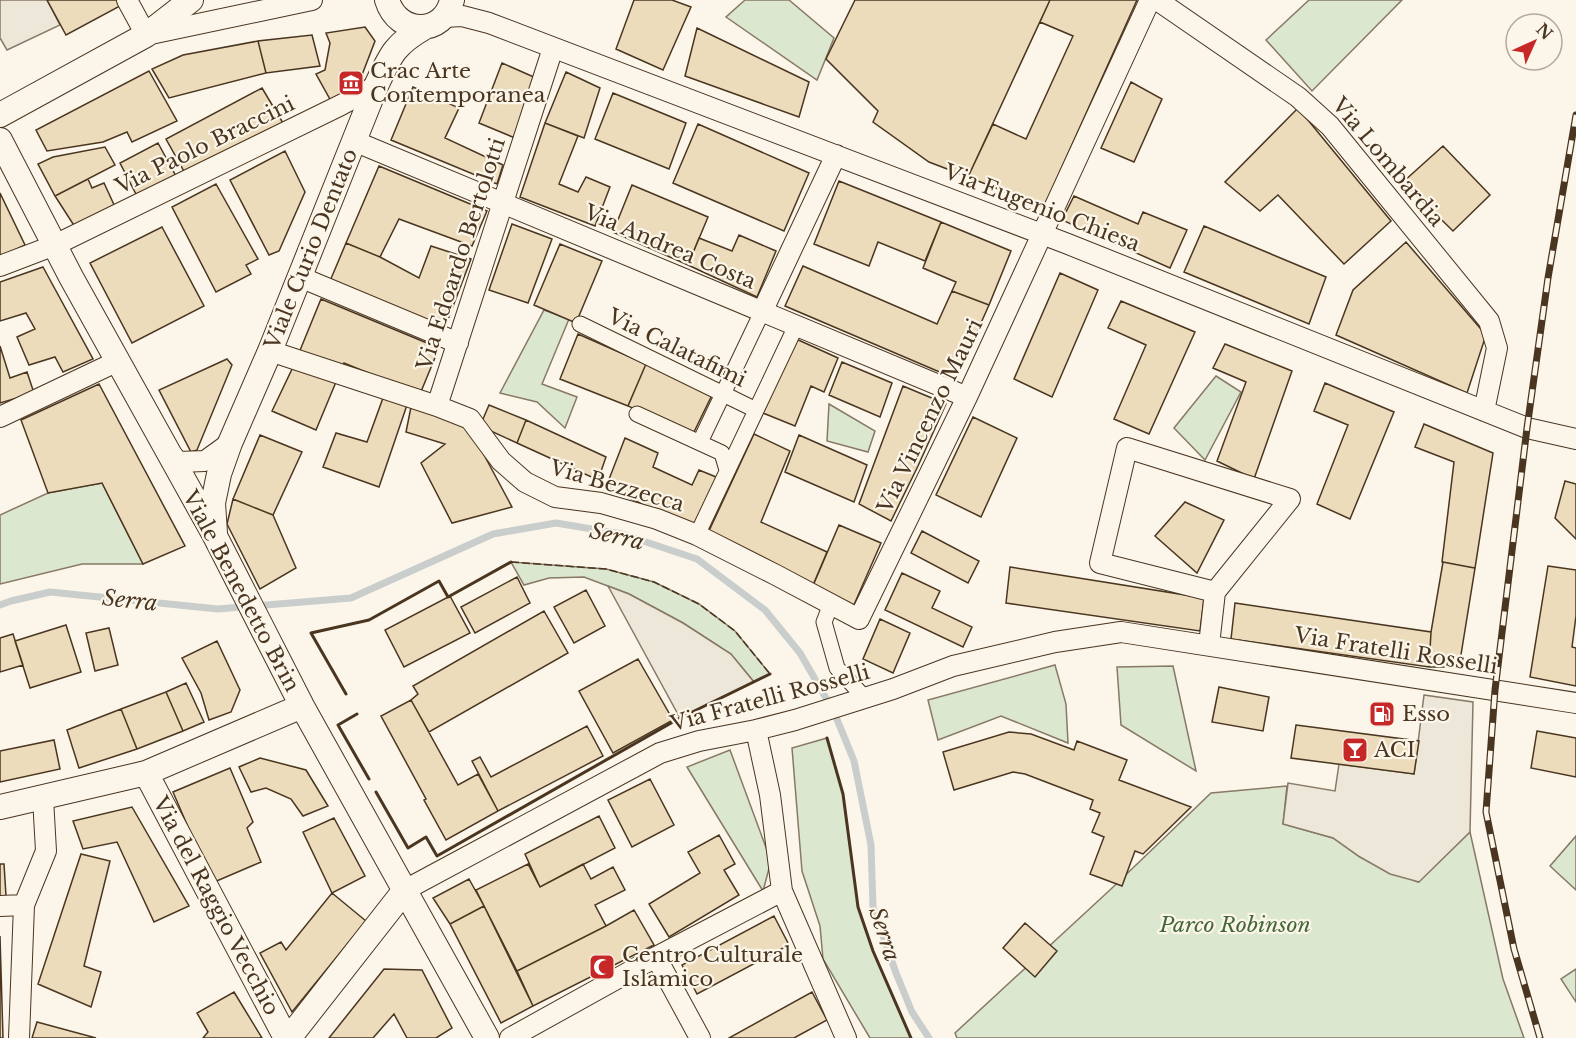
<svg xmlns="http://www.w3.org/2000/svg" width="1576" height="1038" viewBox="0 0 1576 1038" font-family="'Libre Baskerville',serif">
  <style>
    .green { fill: #dce7d0; stroke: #887966; stroke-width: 1.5 }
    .parking { fill: #ede7d9; stroke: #887966; stroke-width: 1.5 }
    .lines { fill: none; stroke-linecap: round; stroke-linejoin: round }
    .stream { stroke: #c9cecd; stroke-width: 7 }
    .building { fill: #ecdcbc; stroke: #4a3520; stroke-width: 1.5 }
    .pedestrian-casing { stroke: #4a3520; stroke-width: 17 }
    .minor-casing { stroke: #4a3520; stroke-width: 22 }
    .tertiary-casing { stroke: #4a3520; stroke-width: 26 }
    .pedestrian { stroke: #fbf6e9; stroke-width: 15 }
    .minor { stroke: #fbf6e9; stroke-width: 20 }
    .tertiary { stroke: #fbf6e9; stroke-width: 24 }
    .rail-casing { stroke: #4a3520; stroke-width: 7 }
    .rail { stroke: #fbf6e9; stroke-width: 4.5; stroke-dasharray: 14; stroke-linecap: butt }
    .fence { stroke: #4a3520; stroke-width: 1.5; stroke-dasharray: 8 3; stroke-linecap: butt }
    .wall { stroke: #4a3520; stroke-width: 3 }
    .labels { text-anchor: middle; stroke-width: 4.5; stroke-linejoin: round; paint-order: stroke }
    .poi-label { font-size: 21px; fill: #4a3520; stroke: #fbf6e9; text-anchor: start }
    .street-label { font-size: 21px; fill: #4a3520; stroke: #fbf6e9 }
    .park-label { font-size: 21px; font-style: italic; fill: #436837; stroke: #fbf6e9 }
    .water-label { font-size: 22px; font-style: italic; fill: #4a3520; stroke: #fbf6e9 }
  </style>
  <rect width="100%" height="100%" fill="#fbf6e9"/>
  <path class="green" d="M745,0H789L834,38L817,80L726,17Z
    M1309,0H1402L1312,91L1266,40Z
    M544,310L569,319L542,384L577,397L565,428L537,402L500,393Z
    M1216,376L1241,392L1205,460L1174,428Z
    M829,404L875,431L868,452L827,441Z
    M102,483L143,564H82L0,584V515L48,493Z
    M511,562L606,569L654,582L699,604L735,631L770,674L754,682L731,654L683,623L629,594L584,577L549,578L524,585Z
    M1055,665L1066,704L1068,743L1001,716L938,740L928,700Z
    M1173,666L1196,771L1121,725L1117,667Z
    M827,738L843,794L858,907L873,951L911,1038H870L823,959L820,926L802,871L792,748Z
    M730,750L771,861L763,891L687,767Z
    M1287,786L1283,824L1333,838L1360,857L1418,882L1470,832L1503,979L1524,1038H957L955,1033L1111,889L1211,793Z
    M1576,836V890L1550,866Z
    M1576,969V1002L1561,979Z"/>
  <path class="parking" d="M0,0H47L60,25L7,50L0,38Z
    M608,586L629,594L683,623L731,654L754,682L680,718Z
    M1424,695L1473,702L1470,832L1419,882L1390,874L1360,857L1333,838L1283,824L1288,783L1335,791L1339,764L1414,774Z"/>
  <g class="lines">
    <path class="stream" d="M0,605L11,601L50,592L218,609L351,598L493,534L556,523L622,534L697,559L765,610L800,653L834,712L854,761L871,845L873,907L896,973L912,1012L929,1038"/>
  </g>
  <path class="building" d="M47,0H117L120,6L66,35Z
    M634,0H672L691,7L663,70L616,49Z
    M855,0H1050L968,177L929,162L873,122L878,111L826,59Z
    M1050,0H1137L1044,207L968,177L993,124L1026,139L1073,36L1040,22Z
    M365,27L375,41L357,88L331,101L316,74L325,70L330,43L326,33Z
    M697,28L809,82L799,117L685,76Z
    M312,35L320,66L266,73L258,41Z
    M258,41L266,73L169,98L152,69L183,55Z
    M502,63L536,78L515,138L479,123Z
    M149,71L177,121L132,142L127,132L103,142L47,151L36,130Z
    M566,72L600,88L584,138L545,123Z
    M1131,82L1162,99L1134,162L1101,148Z
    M413,87L459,108L445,138L503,165L497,184L391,140Z
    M262,88L283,123L185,173L166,139Z
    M613,93L686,123L669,169L595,139Z
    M1298,108L1391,221L1344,264L1278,195L1260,211L1225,182Z
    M545,123L578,136L559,184L578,192L586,177L610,187L595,226L520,197Z
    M698,124L809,173L784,231L673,183Z
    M158,143L177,178L138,198L120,163Z
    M1443,146L1490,195L1453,231L1403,182Z
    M105,147L115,165L55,196L38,164L53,157Z
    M285,151L305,192L279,251L269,255L230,180Z
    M379,166L487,211L472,246L399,219L380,257L346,243Z
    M88,179L92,188L104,183L116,209L75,227L55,196Z
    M839,181L941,222L925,261L878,242L869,266L814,244Z
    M216,184L258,259L246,265L251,274L216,292L172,207Z
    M632,185L708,217L688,265L613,232Z
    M0,193L25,245L0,257Z
    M1074,196L1138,224L1143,212L1187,230L1170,268L1062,220Z
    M941,222L1011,251L989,305L952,291L956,282L923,268Z
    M512,224L552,239L528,303L489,290Z
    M1204,226L1326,277L1309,324L1184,272Z
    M162,227L204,306L132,343L90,263Z
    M739,235L776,251L757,297L688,265L699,238L732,251Z
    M1406,242L1486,335L1467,393L1336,335L1353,290Z
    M346,243L380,257L419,278L431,246L471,259L444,330L330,281Z
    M560,244L602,261L576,323L534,305Z
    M803,266L937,324L952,291L989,305L956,379L785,306Z
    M43,267L93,359L63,372L55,357L29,365L17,337L35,329L26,313L0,321V282Z
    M1060,273L1098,290L1052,397L1014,379Z
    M321,299L439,348L420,394L344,363L336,382L294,365Z
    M1121,301L1195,332L1149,434L1114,419L1146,345L1108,328Z
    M578,334L646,364L628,406L560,379Z
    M794,338L838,358L824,392L811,386L795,426L763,413Z
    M1225,344L1292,371L1254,479L1217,461L1246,382L1213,368Z
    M0,346L10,378L27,372L34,393L0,403Z
    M227,359L232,365L197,450L191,452L159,390Z
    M842,362L892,383L880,417L829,395Z
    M646,364L712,395L692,436L628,406Z
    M294,365L336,382L316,430L272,411Z
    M1325,383L1394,412L1350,519L1317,504L1348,425L1314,411Z
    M99,384L185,546L143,564L102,483L48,493L21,420Z
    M903,386L946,404L918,466L891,521L859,504Z
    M383,398L407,405L379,487L323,467L336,433L367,442Z
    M489,405L526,420L517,443L480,426Z
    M411,407L468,425L512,507L452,523L421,463L445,444L406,432Z
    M973,417L1017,438L981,517L936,495Z
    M526,420L606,457L598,480L517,443Z
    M1424,424L1493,453L1475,568L1442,562L1454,462L1415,447Z
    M754,434L790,451L761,522L827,552L813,585L708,533Z
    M260,435L302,452L273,515L233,499Z
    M799,435L867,465L854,502L785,472Z
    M625,438L658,453L653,467L692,485L699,470L721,479L699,531L606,487Z
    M1565,481L1576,484V539L1555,518Z
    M233,499L273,515L296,568L260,589L227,524Z
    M1185,502L1224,520L1197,573L1155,536Z
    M839,525L881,543L853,607L812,588Z
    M922,531L979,561L968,583L911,553Z
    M1443,562L1475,568L1459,667H1429L1431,632Z
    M1548,566L1576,570V616L1572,647L1576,648V686L1530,677Z
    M1010,567L1204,598L1200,631L1006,603Z
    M902,573L940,591L932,608L972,627L963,647L885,610Z
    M517,577L530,603L475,633L461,607Z
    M586,590L605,626L574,643L554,607Z
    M450,596L470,633L404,667L385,630Z
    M1235,603L1431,632L1429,667L1231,639Z
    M544,611L568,653L429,732L411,700L418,694L413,686Z
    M880,619L910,633L893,673L863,659Z
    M66,625L81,672L30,688L15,641Z
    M109,628L118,665L95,671L86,633Z
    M13,634L23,665L0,672V638Z
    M217,641L240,690L231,712L209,720L201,693L182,658Z
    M638,659L673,720L613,753L579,691Z
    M186,683L204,722L183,731L166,692Z
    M1219,687L1269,697L1263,731L1212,722Z
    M166,692L183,731L137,749L121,709Z
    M411,700L458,785L478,774L498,811L446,840L424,800L426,799L381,716Z
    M121,709L137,749L79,768L67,730Z
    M1296,725L1419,741L1414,774L1291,758Z
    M587,726L603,756L498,811L472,761L480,757L491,777Z
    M1537,731L1576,738V777L1531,768Z
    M1009,732L1031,734L1074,750L1077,741L1127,760L1119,780L1191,807L1143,854L1135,851L1122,886L1090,874L1104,837L1092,832L1100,813L1090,809L1093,800L1025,774L1013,772L954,790L943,752Z
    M54,740L60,769L0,782V751Z
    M260,758L306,770L328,806L303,816L291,799L266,788L251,792L239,767Z
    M230,768L253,822L247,828L261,862L212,883L173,792Z
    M650,779L674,825L632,847L608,800Z
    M132,807L189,906L154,922L117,842L83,849L73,821Z
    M599,816L615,848L540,887L525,854Z
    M334,818L365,876L332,893L303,832Z
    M719,835L735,864L724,870L739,895L669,937L649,904L700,873L688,852Z
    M81,854L110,861L84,966L101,972L91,1007L38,984Z
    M0,864H4L6,896H0Z
    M528,864L540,887L583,864L591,879L613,867L625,890L595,905L606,926L517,971L476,890Z
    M469,879L484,906L450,924L433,898Z
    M332,893L366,921L292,1012L260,953L281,942L286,950Z
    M484,906L533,1006L501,1023L450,924Z
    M634,910L654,945L533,1006L517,971L606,926Z
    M774,916L789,945L697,994L682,965Z
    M1025,923L1057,951L1035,977L1003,948Z
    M0,936L3,1038H0Z
    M384,969L422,970L452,1028L436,1038H407L394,1014L373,1038H329Z
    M234,992L262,1038H203L208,1032L197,1013Z
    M812,992L827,1020L794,1038H729Z
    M37,1022L96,1038H32Z"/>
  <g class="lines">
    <g class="pedestrian-casing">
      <path id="pedestrian" d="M580,324L756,410
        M637,414L722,453L727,470
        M700,442L762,312
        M697,535L796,326
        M831,604L824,622L837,668L865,698"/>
    </g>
    <g class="minor-casing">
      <path id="minor" d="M127,0L146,35L312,0
        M1157,0L1298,97L1330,126L1489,321L1497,348L1484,411
        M444,17L462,16L489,23L1068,244L1527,428L1576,439
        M354,141L967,397
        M0,266L55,245L341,105L376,86
        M300,277L458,343
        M762,312L836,155
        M270,351L437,406L470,419L501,461L525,482L555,497L601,503L657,519L697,535L776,575L859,619L967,397L1150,0
        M437,406L553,48
        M0,417L118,361
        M168,450L178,462L205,461L230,443
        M1209,645L1215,592L1290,499L1127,448L1100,563L1215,592
        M756,730L770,795L782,891L846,1038
        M405,890L660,753L699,741L756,730L795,720L893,689L953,666L1055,642L1121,632L1576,703
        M0,906L24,905
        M656,957L700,1038
        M19,1038L24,905L46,851L43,798
        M510,1038L656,957L782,891"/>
    </g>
    <g class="tertiary-casing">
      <path id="tertiary" d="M387,0C398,36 444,36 452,0
        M0,115L146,35L191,0
        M0,140L71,277L215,536L302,706L487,1038
        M215,533L213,503L219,474L230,443L270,351L376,86C391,54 394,45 425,27
        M146,773L286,1038
        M0,807L146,773L302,706
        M289,1038L405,890"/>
    </g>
    <use href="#pedestrian" class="pedestrian"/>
    <use href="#minor" class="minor"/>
    <use href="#tertiary" class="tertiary"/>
    <g class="rail-casing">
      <path id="rail" d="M1540,1038L1514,949L1486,812L1495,690L1527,428L1548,278L1576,115"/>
    </g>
    <use href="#rail" class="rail"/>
    <path class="fence" d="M511,562L606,569L654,582L699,604L735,631L770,674"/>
    <path class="wall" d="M346,694L311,633L369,620L439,581L448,597L511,562
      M357,714L338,725L369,779
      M827,738L843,794L858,907L873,951L911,1038
      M376,792L408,848L426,837L437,856L680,718L770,674"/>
  </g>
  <defs>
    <g id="museum-square" transform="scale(1.35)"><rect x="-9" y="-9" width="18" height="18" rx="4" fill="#c62828" stroke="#fbf6e9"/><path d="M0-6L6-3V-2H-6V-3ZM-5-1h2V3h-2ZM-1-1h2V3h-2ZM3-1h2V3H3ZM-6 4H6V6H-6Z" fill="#fff"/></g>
    <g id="fuel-square" transform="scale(1.35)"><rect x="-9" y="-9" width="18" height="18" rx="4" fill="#c62828" stroke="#fbf6e9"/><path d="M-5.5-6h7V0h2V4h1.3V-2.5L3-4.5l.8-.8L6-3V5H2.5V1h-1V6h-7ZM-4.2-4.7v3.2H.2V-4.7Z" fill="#fff"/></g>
    <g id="bar-square" transform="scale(1.35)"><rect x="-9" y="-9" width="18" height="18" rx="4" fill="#c62828" stroke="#fbf6e9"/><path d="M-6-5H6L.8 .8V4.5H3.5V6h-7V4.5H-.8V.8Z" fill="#fff"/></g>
    <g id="mosque-square" transform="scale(1.35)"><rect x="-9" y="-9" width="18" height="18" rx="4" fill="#c62828" stroke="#fbf6e9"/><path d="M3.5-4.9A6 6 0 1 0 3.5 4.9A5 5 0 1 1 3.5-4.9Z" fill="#fff"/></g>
  </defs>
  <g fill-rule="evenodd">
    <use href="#museum-square" x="351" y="83"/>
    <use href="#fuel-square" x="1382" y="714"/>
    <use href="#bar-square" x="1355" y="750"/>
    <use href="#mosque-square" x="602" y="967"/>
  </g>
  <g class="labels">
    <g class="poi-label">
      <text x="370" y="78">Crac Arte<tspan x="370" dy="24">Contemporanea</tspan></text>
      <text x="1402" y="721">Esso</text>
      <text x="1374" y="757">ACI</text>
      <text x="622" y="962">Centro Culturale<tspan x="622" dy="24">Islamico</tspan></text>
    </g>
    <g class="street-label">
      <text transform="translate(205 145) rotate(-26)" y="7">Via Paolo Braccini</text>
      <text transform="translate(1388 162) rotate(50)" y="7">Via Lombardia</text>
      <text transform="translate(1042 208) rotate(21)" y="7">Via Eugenio Chiesa</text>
      <text transform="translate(670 247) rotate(23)" y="7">Via Andrea Costa</text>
      <text transform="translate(311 249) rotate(-68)" y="7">Viale Curio Dentato</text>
      <text transform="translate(461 254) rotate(-72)" y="7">Via Edoardo Bertolotti</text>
      <text transform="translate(677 348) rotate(26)" y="7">Via Calatafimi</text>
      <text transform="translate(930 416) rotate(-64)" y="7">Via Vincenzo Mauri</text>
      <text transform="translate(617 486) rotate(16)" y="7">Via Bezzecca</text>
      <text transform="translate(241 591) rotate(62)" y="7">Viale Benedetto Brin</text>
      <text transform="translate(1396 651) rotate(9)" y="7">Via Fratelli Rosselli</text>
      <text transform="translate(770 698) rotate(-15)" y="7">Via Fratelli Rosselli</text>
      <text transform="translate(216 906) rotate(62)" y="7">Via del Raggio Vecchio</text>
    </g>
    <g class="park-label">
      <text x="1235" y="932">Parco Robinson</text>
    </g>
    <g class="water-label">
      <text transform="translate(617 536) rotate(13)" y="8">Serra</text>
      <text transform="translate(130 600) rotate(6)" y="8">Serra</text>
      <text transform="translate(885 934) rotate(72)" y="8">Serra</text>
    </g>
  </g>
  <g transform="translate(1534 42) rotate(45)"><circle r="28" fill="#fbf6e9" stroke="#b4a999" stroke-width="1.5"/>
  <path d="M0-4.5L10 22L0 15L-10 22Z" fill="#c62828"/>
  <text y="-9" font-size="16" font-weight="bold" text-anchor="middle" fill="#4a3520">N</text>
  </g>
</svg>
